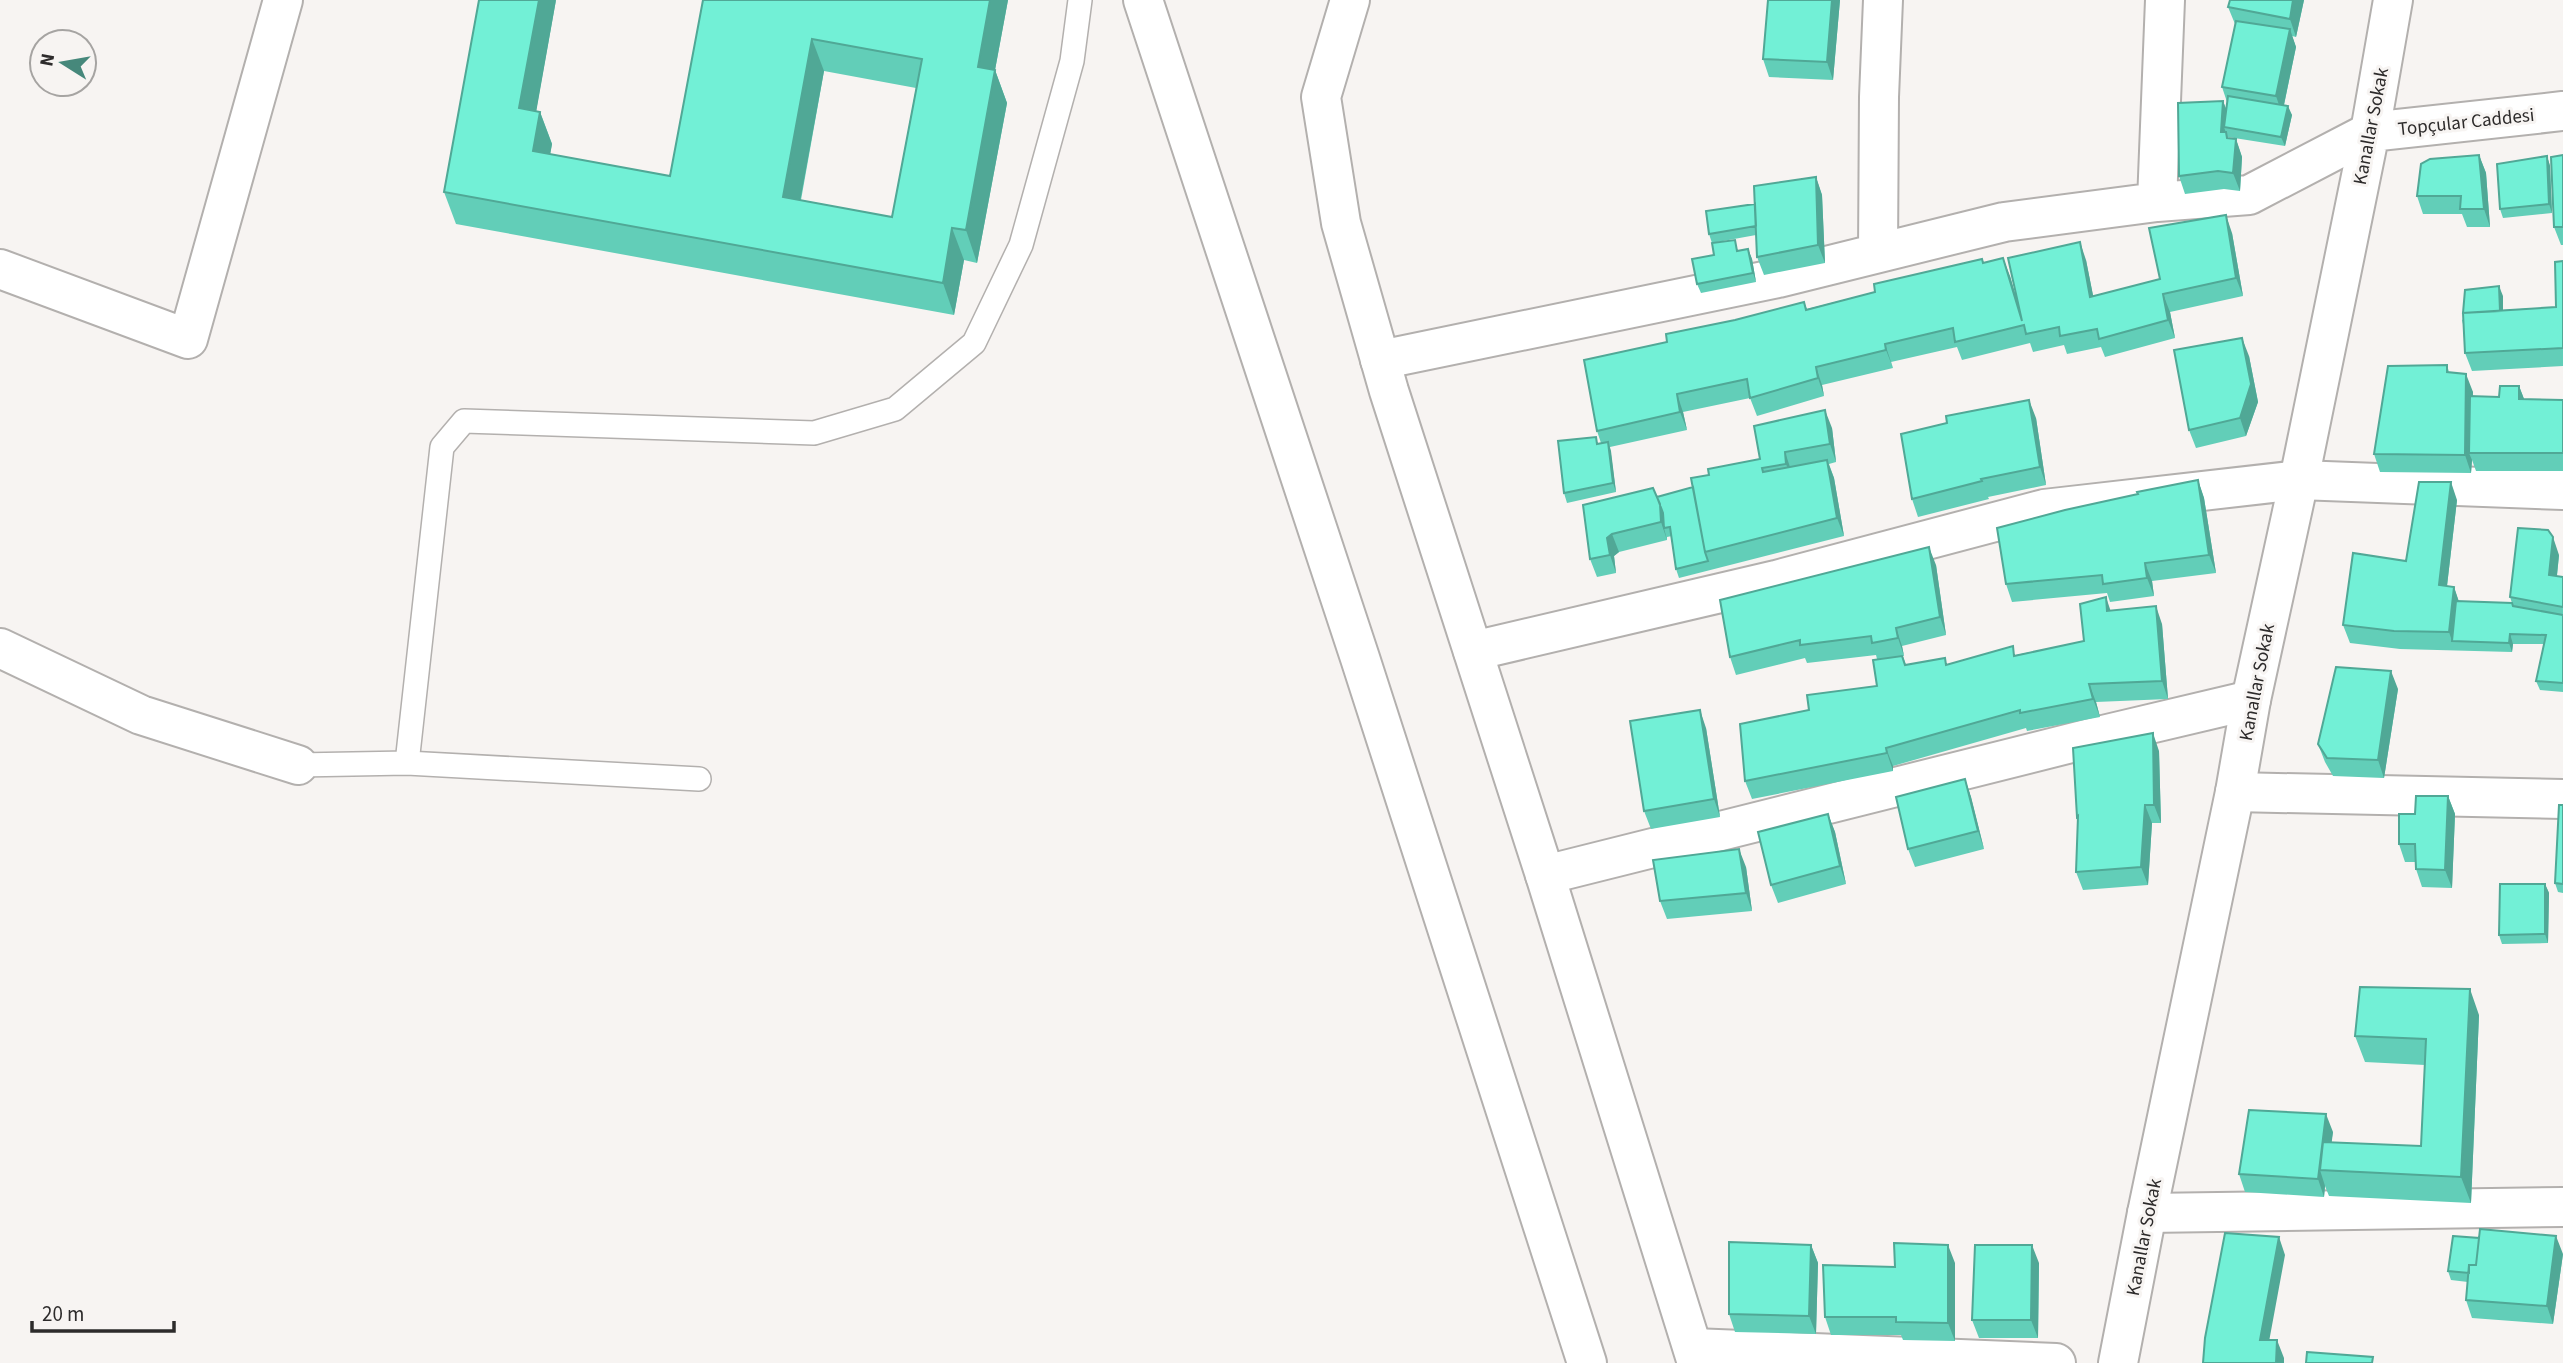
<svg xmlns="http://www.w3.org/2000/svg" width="2563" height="1363" viewBox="0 0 2563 1363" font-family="'Source Sans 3',sans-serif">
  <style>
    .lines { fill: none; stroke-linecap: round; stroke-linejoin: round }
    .lane-casing { stroke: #b3b0ae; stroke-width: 26 }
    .street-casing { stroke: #b3b0ae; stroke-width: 42 }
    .secondary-casing { stroke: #b3b0ae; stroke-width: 42 }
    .lane { stroke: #fff; stroke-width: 23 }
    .street { stroke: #fff; stroke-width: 38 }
    .secondary { stroke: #fff; stroke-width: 38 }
    .wall { fill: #62ceb8; fill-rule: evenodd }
    .shaded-wall { fill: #50a896 }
    .building { fill: #72f0d6; stroke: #50a896; stroke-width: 2; fill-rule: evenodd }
    .labels { text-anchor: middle; stroke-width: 6; stroke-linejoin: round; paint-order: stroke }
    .street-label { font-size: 19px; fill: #2d2b2b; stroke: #f7f4f2 }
  </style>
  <rect width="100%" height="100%" fill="#f7f4f2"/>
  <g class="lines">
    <g class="lane-casing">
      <path id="lane" d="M298,765L407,763
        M699,779L407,763L442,447L464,421L814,433L895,409L974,343L1021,245L1072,61L1080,0"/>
    </g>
    <g class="street-casing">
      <path id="street" d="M1143,0L1360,658L1587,1363
        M2157,202L2165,0
        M1878,253L1879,97L1883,0
        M0,269L188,339L283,0
        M1380,360L1778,278L2004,222L2157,202L2249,195L2370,132
        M0,648L141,715L298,765
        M1473,651L1776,580L2044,509L2299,480L2563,490
        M2235,792L2563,799
        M1545,875L2103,735L2251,700
        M2147,1213L2563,1207
        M1693,1348L2056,1363"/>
    </g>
    <g class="secondary-casing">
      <path id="secondary" d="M1350,0L1321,97L1341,223L1389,391L1545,875L1697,1363
        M2370,132L2563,111
        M2118,1363L2147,1213L2235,792L2251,700L2299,480L2370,132L2393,0"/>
    </g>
    <use href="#lane" class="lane"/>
    <use href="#street" class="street"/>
    <use href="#secondary" class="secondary"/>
  </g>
  <path class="wall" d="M556,0L536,111L540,112L552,144L550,154L670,176L703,0H1008L995,70L1007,103L977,263L964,260L954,315L456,224L444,192ZM824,71L916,88L892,217L801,200Z
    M1768,0H1840L1833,80L1769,77L1763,59Z
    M2230,0H2304L2296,37L2292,36L2296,47L2284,105L2292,115L2285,146L2228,137V138L2236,139L2242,157L2240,191L2224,189L2185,194L2179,176L2223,101L2226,109L2227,102L2222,87L2235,24L2228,7Z
    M2479,155L2486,173L2490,227H2467L2462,214H2423L2417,196Z
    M2563,155V245H2561L2554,227Z
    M2547,156L2550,166L2552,213L2503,218L2500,209Z
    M1816,177L1822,195L1825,263L1764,275L1757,257L1756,235L1712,243L1709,234L1755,204Z
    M2232,233L2243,296L2170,312L2175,338L2105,357L2101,347L2067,354L2064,345L2033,352L2030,343L1962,360L1957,347L1891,362L1893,368L1822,385L1824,396L1757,416L1750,398L1683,412L1687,430L1610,447L1616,492L1567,503L1564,493L1601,443L1597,431L1667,342L1735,320L1804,302L1807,309L1875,292L1983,262L2010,276L2018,305L2086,260L2093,296L2160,279Z
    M1748,249L1752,259L1756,282L1701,293L1697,284L1739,251Z
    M2563,261V366L2472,371L2465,353L2463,324L2462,320L2503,296V310L2556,307Z
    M2249,356L2258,402L2246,436L2196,448L2189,430Z
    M2447,365L2449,372L2473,392L2472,396L2499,397L2519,386L2524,399L2563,400V471H2476L2472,460L2471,473L2380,472L2374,454Z
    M2036,418L2046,485L1988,497L1989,499L1918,517L1912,499Z
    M1832,428L1836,462L1829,464L1834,478L1844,536L1679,578L1676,569L1672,536L1667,537V540L1619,552L1614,556L1616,573L1597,577L1590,559L1583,505L1657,497L1693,487L1709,475L1760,459Z
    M2198,480L2204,498L2216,573L2152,581L2154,596L2110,602L2107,593L2012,602L2006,584L2138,494Z
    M2457,500L2447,586L2454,587L2459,602L2512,603L2510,597L2559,555L2557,576L2563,577V692L2540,690L2536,681L2544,644H2513L2512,652L2400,649L2350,643L2343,625L2406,561Z
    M1936,565L1946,635L1902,646L1904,656H1903L1906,665H1947L2016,655L2084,641L2111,610L2162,624L2168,699L2096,702L2100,717L2027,731L2026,728L1893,766V771L1752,799L1745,781L1809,710L1877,686V659L1876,655L1807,663L1805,658L1736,675L1730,657Z
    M2398,689L2384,778L2333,776L2325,762L2318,744Z
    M1706,728L1720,817L1651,829L1644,811Z
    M2159,751L2161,823H2152L2148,885L2083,890L2076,872L2078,821L2077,817Z
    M1965,779L1971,797L1984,849L1915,867L1908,849Z
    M2448,796L2455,814L2452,888L2422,887L2416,869L2415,862H2405L2399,844L2415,814Z
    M2563,805V893L2558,892L2555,883Z
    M1828,814L1835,832L1846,884L1778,903L1771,885Z
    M1746,867L1752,911L1667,919L1660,901Z
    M2545,884L2549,893L2548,943L2502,944L2499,935Z
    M2479,1015L2471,1203L2329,1196L2325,1186L2324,1197L2245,1192L2239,1174L2333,1132L2331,1143L2421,1146L2425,1065L2365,1062L2355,1036Z
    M1811,1245L1818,1263L1816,1334L1735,1332L1729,1314Z
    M2563,1254L2553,1324L2472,1318L2466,1300L2468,1282L2451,1280L2448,1271Z
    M1955,1263V1341L1903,1340L1901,1335H1831L1825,1317L1895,1267Z
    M2039,1263L2038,1338H1979L1972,1320Z"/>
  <path class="shaded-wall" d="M539,0H556L531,141L519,108Z
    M990,0H1008L995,70L1007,103L977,263L966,230L978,67Z
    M1832,0H1840L1833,80L1827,62Z
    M2293,0H2304L2296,37L2290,19Z
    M2290,29L2296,47L2282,114L2276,96Z
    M812,39L824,71L795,229L783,197Z
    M2223,101L2230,119L2224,127L2228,139L2221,132Z
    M2288,106L2292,115L2285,146L2281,137Z
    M540,112L552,144L545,184L533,151Z
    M2236,139L2242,157L2240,191L2233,173Z
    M2479,155L2486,173L2490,227L2484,209Z
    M2547,156L2550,166L2552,213L2549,204Z
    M1816,177L1822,195L1825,263L1818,245Z
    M2226,215L2232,233L2243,296L2236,278Z
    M952,228L964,260L954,315L943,283Z
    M2080,242L2086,260L2097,315L2090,297Z
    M1748,249L1752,259L1756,282L1753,273Z
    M2003,258L2010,276L2025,327L2023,325Z
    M2499,286L2503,296V328L2500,319Z
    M2163,294L2170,312L2175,338L2168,320Z
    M2242,338L2249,356L2258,402L2246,436L2240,418Z
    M1885,344L1893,368L1886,350Z
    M1816,367L1822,385L1824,396L1818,378Z
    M2466,374L2473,392L2472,453H2469L2472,460L2471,473L2465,455Z
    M2519,386L2526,404L2519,399Z
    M1677,394L1683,412L1687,430L1680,412Z
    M2029,400L2036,418L2046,485L2040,467Z
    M1825,410L1832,428L1836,462L1830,444Z
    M1608,442L1611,451L1616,492L1613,483Z
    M1785,452L1791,470L1793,482L1786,464Z
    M1827,460L1834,478L1844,536L1837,518Z
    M2198,480L2204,498L2216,573L2209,555Z
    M2451,482L2457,500L2445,603L2439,585Z
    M1660,504L1667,522L1664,528L1667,540L1661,522Z
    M1612,534L1619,552L1614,556L1616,573L1610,555L1607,538Z
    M2553,537L2559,555L2555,593L2549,575Z
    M1929,547L1936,565L1946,635L1940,617Z
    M2145,563L2152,581L2154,596L2147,578Z
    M2454,587L2460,605L2452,641L2449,632Z
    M2106,597L2112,615L2107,611Z
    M2156,606L2162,624L2168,699L2162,681Z
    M1896,628L1902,646L1904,656L1898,638Z
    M2510,634L2513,644L2512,652L2509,643Z
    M2391,671L2398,689L2384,778L2378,760Z
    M2089,684L2096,702L2100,717L2093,699Z
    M1700,710L1706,728L1720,817L1714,799Z
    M2153,733L2159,751L2161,823L2154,805Z
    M1886,748L1893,766V771L1887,753Z
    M1965,779L1971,797L1984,849L1978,831Z
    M2448,796L2455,814L2452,888L2445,870Z
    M2145,805L2152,823L2148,885L2141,867Z
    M1828,814L1835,832L1846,884L1840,866Z
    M1739,849L1746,867L1752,911L1746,893Z
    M2545,884L2549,893L2548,943L2545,934Z
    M2470,989L2479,1015L2471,1203L2461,1177Z
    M2326,1114L2333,1132L2328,1171L2320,1170L2325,1186L2324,1197L2318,1179Z
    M2556,1236L2563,1254L2553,1324L2547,1306Z
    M2279,1237L2285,1255L2266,1358L2260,1340Z
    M1811,1245L1818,1263L1816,1334L1809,1316Z
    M1948,1245L1955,1263V1341L1948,1323Z
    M2032,1245L2039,1263L2038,1338L2031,1320Z
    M2277,1340L2284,1358V1363H2276Z"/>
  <path class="building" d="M479,0H539L519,108L540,112L533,151L670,176L703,0H990L978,67L995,70L966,230L952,228L943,283L444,192ZM812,39L922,59L892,217L783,197Z
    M1768,0H1832L1827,62L1763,59Z
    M2230,0H2293L2290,19L2228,7Z
    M2236,21L2290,29L2276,96L2222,87Z
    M2228,96L2288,106L2281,137L2224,127Z
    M2223,101L2221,132H2226L2227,138L2236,139L2233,173L2218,171L2179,176L2178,103Z
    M2479,155L2484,209H2460L2461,196H2417L2421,164L2430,159Z
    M2563,155V227H2554L2551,157Z
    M2547,156L2549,204L2500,209L2497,164Z
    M1816,177L1818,245L1757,257L1754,186Z
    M1755,204L1756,226L1709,234L1706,211Z
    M2226,215L2236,278L2163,294L2168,320L2099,339L2097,329L2060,336L2059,327L2026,334L2024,325L1955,342L1953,328L1885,344L1886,350L1816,367L1818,378L1750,398L1747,379L1677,394L1680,412L1597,431L1584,360L1667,342L1666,334L1735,320L1804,302L1806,310L1875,292L1874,284L1982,259L1983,263L2003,258L2022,321L2008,258L2080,242L2090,297L2160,279L2149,228Z
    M1735,240L1737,251L1748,249L1753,273L1697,284L1692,259L1714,255L1712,243Z
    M2563,261V348L2465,353L2463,313L2556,307L2555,262Z
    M2499,286L2500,311L2463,313L2465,290Z
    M2242,338L2251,384L2240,418L2189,430L2174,350Z
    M2447,365V372L2466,374L2465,455L2374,454L2388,366Z
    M2500,386H2519V399L2563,400V453H2469L2470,396L2499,397Z
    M2029,400L2040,467L1981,479L1982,481L1912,499L1901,434L1947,423L1946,416Z
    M1825,410L1830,444L1785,452L1786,464L1762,468L1763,472L1827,460L1837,518L1705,552L1691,478L1709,475L1708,469L1760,459L1754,426Z
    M1596,437L1597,444L1608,442L1613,483L1564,493L1558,441Z
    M2198,480L2209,555L2145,563L2147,578L2103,584L2102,575L2006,584L1997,528L2065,510L2138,494L2137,492Z
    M2419,482H2451L2439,585L2454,587L2449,632L2394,631L2343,625L2353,553L2406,561Z
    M1693,487L1705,552L1708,561L1676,569L1670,527L1664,528L1663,513L1657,497Z
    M1653,488L1660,504L1661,522L1612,534L1607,538L1610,555L1590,559L1583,505Z
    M2518,528L2548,530L2553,537L2549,575L2563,577V607L2510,597Z
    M1929,547L1940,617L1896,628L1898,638L1872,643L1871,636L1800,645V640L1730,657L1720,600Z
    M2106,597L2107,611L2156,606L2162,681L2089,684L2093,699L2020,713V710L1886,748L1887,753L1745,781L1740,724L1809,710L1807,695L1877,686L1873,660L1902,656L1905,665L1945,658L1946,665L2013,646L2014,656L2084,641L2080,604Z
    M2456,601L2512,603L2513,606L2563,615V683L2536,681L2546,635L2510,634L2509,643L2452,641Z
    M2336,667L2391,671L2378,760L2327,758L2318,744Z
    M1700,710L1714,799L1644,811L1630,721Z
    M2153,733L2154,805H2145L2141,867L2076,872L2078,816L2077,817L2073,748Z
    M1965,779L1978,831L1908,849L1896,797Z
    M2416,796H2448L2445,870L2416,869L2415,844H2399V814H2415Z
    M2559,805H2563V884L2555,883Z
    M1828,814L1840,866L1771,885L1758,832Z
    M1739,849L1746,893L1660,901L1653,860Z
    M2500,884H2545V934L2499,935Z
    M2360,987L2470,989L2461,1177L2320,1170L2323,1142L2421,1146L2426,1039L2355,1036Z
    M2249,1110L2326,1114L2318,1179L2239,1174Z
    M2480,1229L2556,1236L2547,1306L2466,1300L2469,1265H2476Z
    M2225,1233L2279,1237L2260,1340H2277L2276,1363H2203L2205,1338Z
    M2453,1236L2479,1238L2476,1265H2469V1273L2448,1271Z
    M1729,1242L1811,1245L1809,1316L1729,1314Z
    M1894,1243L1948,1245V1323L1896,1322V1317H1825L1823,1265L1895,1267Z
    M1975,1245H2032L2031,1320H1972Z
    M2307,1352L2373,1357L2372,1363H2306Z"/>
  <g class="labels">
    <g class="street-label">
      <text transform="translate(2466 121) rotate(-6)" y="7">Topçular Caddesi</text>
      <text transform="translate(2370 126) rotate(-79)" y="7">Kanallar Sokak</text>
      <text transform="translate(2256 682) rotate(-79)" y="7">Kanallar Sokak</text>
      <text transform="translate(2143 1237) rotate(-79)" y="7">Kanallar Sokak</text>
    </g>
  </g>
  <g transform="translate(63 63) rotate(281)"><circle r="33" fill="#f7f4f2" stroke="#a6a4a2" stroke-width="2"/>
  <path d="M0-5L12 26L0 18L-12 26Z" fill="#46887b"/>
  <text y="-10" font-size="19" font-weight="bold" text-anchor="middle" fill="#2d2b2b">N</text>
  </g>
  <path d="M32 1321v10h142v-10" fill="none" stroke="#2d2b2b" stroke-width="3.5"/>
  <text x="42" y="1321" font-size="21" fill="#2d2b2b" stroke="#f7f4f2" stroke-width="5" paint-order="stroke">20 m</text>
</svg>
